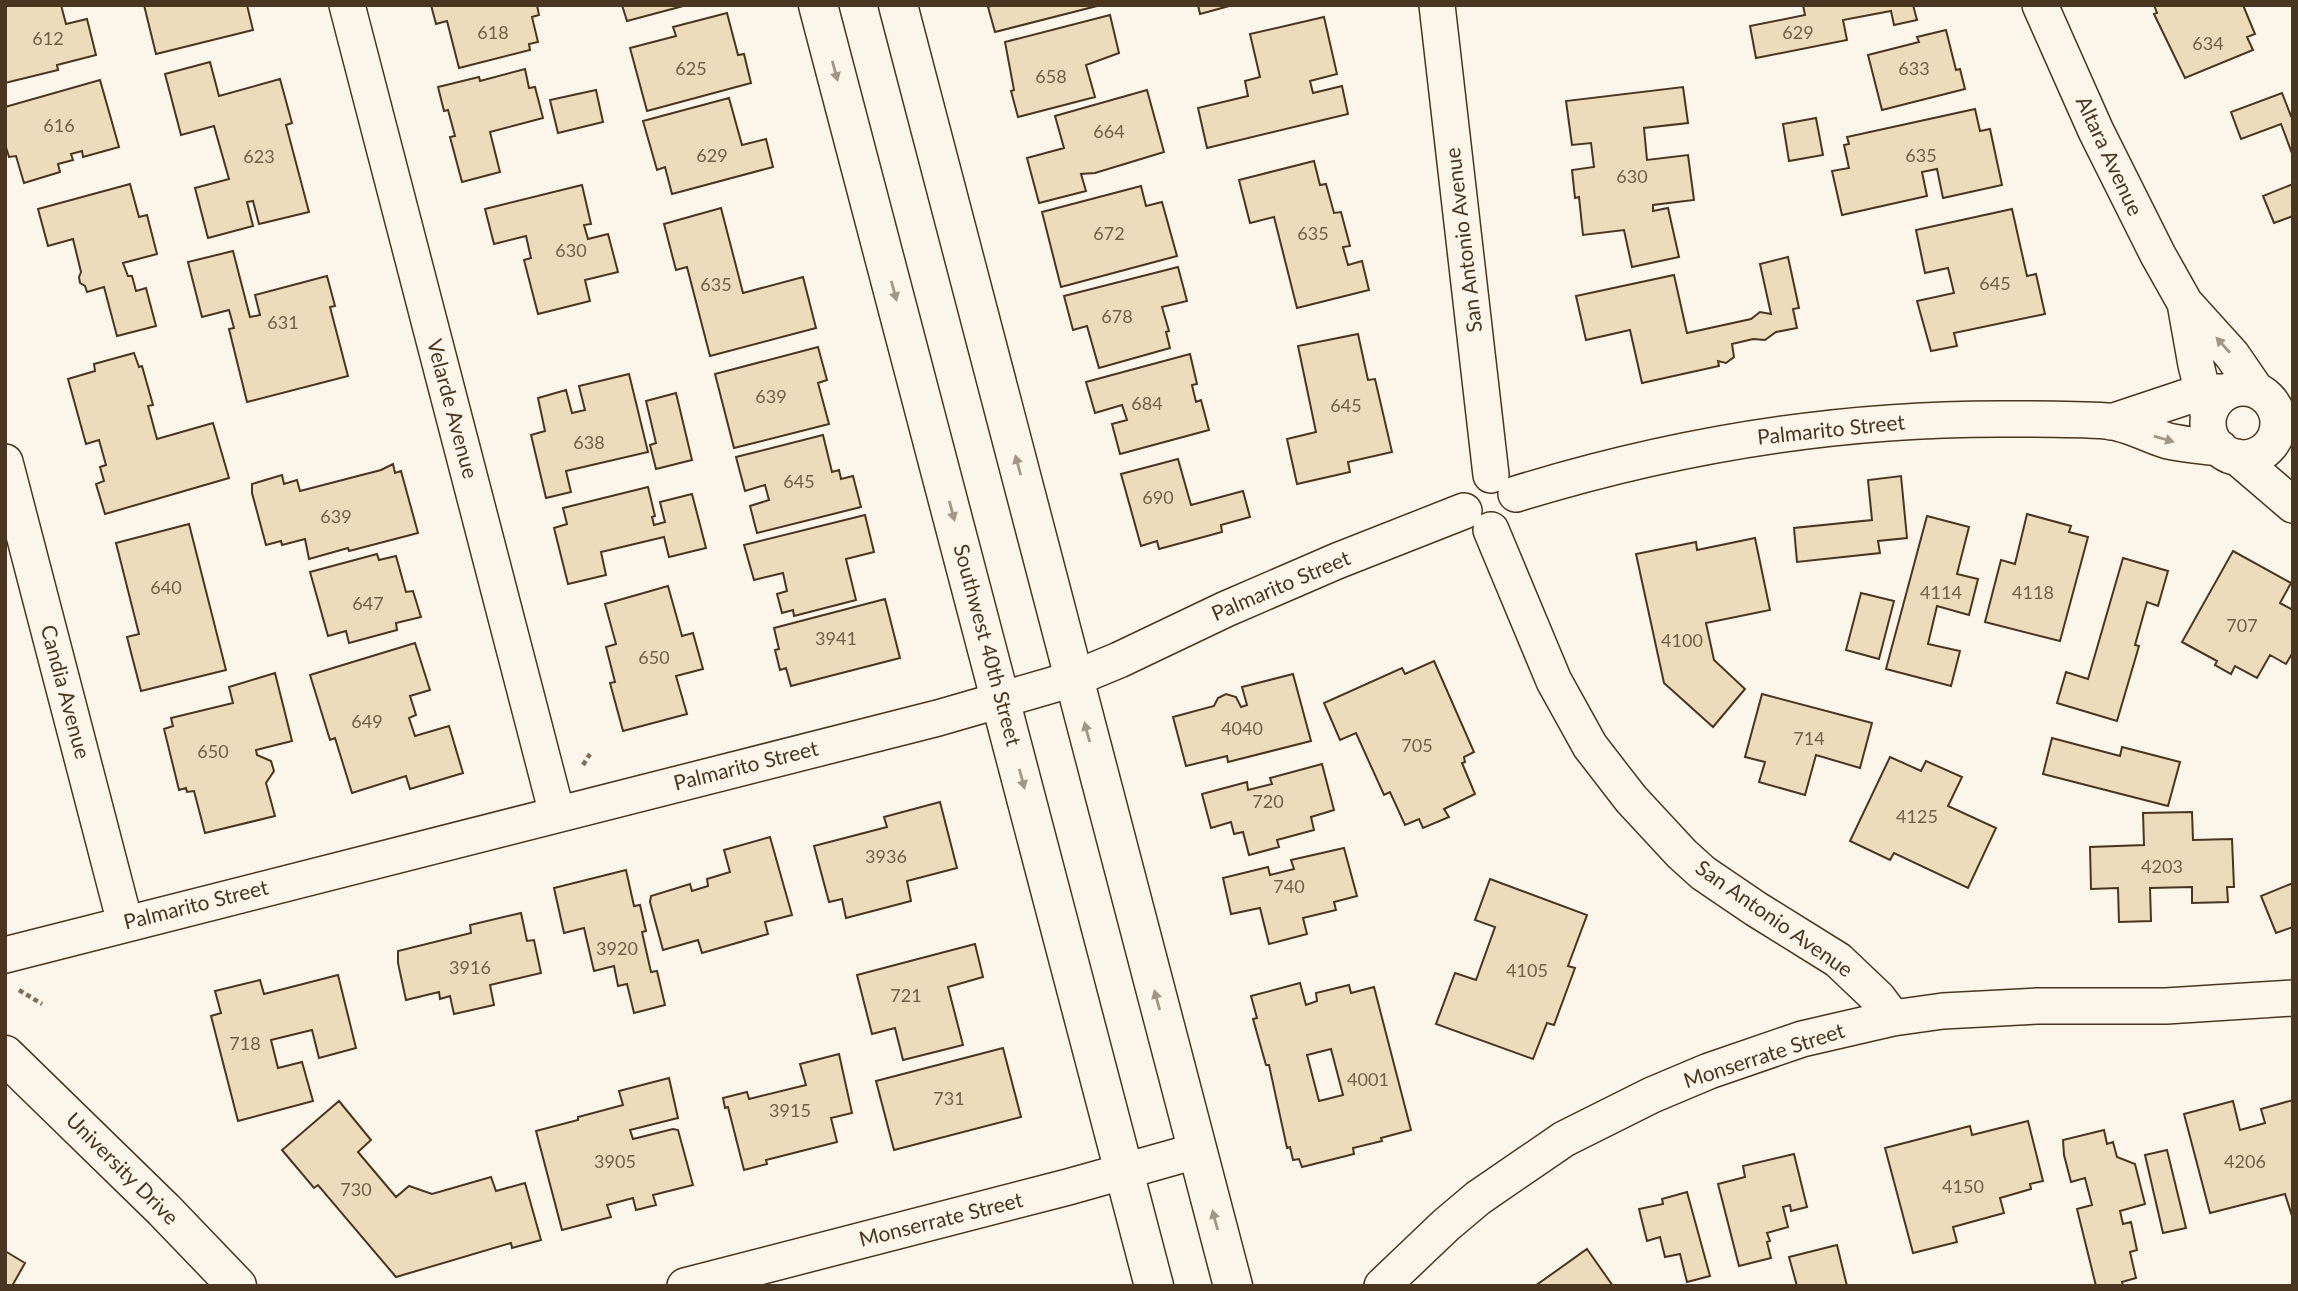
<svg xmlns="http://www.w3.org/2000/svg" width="2298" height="1291" viewBox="0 0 2298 1291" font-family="Lato,sans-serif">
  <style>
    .building { fill: #ecdcbc; stroke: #4a3520; stroke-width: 2; fill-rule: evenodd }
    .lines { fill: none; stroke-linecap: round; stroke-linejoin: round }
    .street-casing { stroke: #4a3520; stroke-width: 38 }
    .secondary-casing { stroke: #4a3520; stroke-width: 41 }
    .primary-casing { stroke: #4a3520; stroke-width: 41 }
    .path { stroke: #7f6f5c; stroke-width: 4.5; stroke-dasharray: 5 3.5; stroke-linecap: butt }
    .street { stroke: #fbf6e9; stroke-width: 35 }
    .secondary { stroke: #fbf6e9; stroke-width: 38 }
    .primary { stroke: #fbf6e9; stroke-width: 38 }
    .oneway { fill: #a29684 }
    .labels { text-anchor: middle; stroke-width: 5; stroke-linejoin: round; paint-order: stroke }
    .number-label { font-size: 18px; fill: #725f47 }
    .street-label { font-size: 21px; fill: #4a3520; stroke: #fbf6e9 }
  </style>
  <rect width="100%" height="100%" fill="#fbf6e9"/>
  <path class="building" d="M5,5H61L66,24L87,19L96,55L57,65L58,70L5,83Z
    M144,5H247L253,30L156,54Z
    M431,5H537L539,15L532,17L538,42L529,44L530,50L459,68L447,21L436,24Z
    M622,5H687L627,21Z
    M994,5H1101L995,32L988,7Z
    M1198,5H1233L1200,14Z
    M1803,5H1913L1917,20L1894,25L1891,11L1843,20L1847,40L1756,58L1750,26L1805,15Z
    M2154,5H2243L2255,34L2247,37L2253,50L2185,78L2154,14L2157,13Z
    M727,13L738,55L744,54L751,83L647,111L630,48L676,36L673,27Z
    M1110,15L1119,53L1086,65L1095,97L1018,117L1011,91L1014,90L1005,42Z
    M1324,17L1337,74L1310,81L1313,93L1342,86L1348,114L1207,148L1198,108L1248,96L1245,81L1260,77L1250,34Z
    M1946,30L1956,70L1960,69L1965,89L1882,110L1868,55L1919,42L1917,37Z
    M210,62L219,96L280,79L292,123L286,125L309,212L259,224L253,201L247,202L253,226L208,238L195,188L229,179L214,126L181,135L165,74Z
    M525,69L529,88L535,87L543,118L490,132L500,172L462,182L450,137L455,136L448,110L444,111L438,87L479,77L480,81Z
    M100,80L119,147L83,157L82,151L71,154L73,160L58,164L60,172L24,183L16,156L9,157L5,144V107Z
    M1683,87L1688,123L1644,128L1647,160L1688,155L1694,200L1653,205V211L1668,208L1679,257L1632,267L1624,230L1583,235L1579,197L1575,198L1572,170L1594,167L1591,143L1572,145L1566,101Z
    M596,90L603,122L558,133L550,100Z
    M1147,90L1164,152L1095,173L1081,174L1086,191L1039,203L1027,158L1064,148L1055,116Z
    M2282,93L2291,116L2293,115V156L2281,124L2241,139L2231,112Z
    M729,98L742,145L766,139L773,167L672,194L665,167L657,170L643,121Z
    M1975,109L1980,131L1990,129L2002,185L1943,198L1937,169L1922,172L1927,196L1842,215L1832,171L1849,168L1844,145L1849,144L1847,137Z
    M1816,118L1823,155L1789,161L1783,124Z
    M1314,161L1320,185L1326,184L1334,213L1341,212L1350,246L1343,247L1348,265L1362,261L1369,290L1297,308L1274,217L1250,223L1239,180Z
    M130,184L139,217L147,215L157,254L123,263L128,276H132L136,291L146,288L156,326L117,336L104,287L87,292L85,286L80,283L79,277L81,272L73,239L48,246L38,209Z
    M2293,184V216L2274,223L2263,196Z
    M582,185L591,224L584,225L588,239L608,234L618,272L585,280L590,301L538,314L524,260L531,258L526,236L494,244L485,209Z
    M1141,186L1146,206L1162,202L1177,256L1061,287L1042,212Z
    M721,208L743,293L803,277L816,328L710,356L687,267L676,270L664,224Z
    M2012,209L2027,276L2036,274L2045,314L1954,333L1957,346L1931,351L1917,301L1954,293L1948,268L1925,273L1916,230Z
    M233,251L250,317L260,315L255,295L327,276L335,306L330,307L348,376L247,402L229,329L234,328L229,310L202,317L188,262Z
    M1788,257L1799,308L1793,309L1797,328L1776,332L1765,340L1753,339L1732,344L1734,357L1726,363L1718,361L1719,366L1642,383L1630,330L1586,340L1576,296L1674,275L1687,333L1751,319L1760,312L1771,314L1760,264Z
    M1178,267L1187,301L1162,307L1169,331L1166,332L1170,348L1099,368L1087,326L1073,330L1064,296Z
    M1358,334L1368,380L1375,379L1392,452L1348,462L1350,472L1297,484L1287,439L1316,432L1298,346Z
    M818,347L827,380L818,383L829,424L734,448L715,374Z
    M134,353L139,367L142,366L153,405L148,406L157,439L213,423L229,478L105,514L96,484L104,481L100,467L106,465L99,440L86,444L68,379L95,371L94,364Z
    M1190,354L1197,384L1192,385L1196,402L1201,400L1209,430L1120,454L1112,424L1127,420L1122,405L1095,413L1086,382Z
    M629,374L648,452L566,471L571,492L546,498L531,435L545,431L538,398L566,390L572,413L585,410L579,386Z
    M676,393L692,460L656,469L650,445L656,443L646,401Z
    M823,435L832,472L839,470L841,479L853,476L861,507L757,533L750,506L769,500L765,485L745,491L736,457Z
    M1178,459L1191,505L1243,491L1250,517L1221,525L1222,532L1159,549L1157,541L1141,546L1121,474Z
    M393,464L395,473L401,471L418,533L349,551L348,548L309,559L305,539L282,545L281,541L266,545L252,493V484L282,475L284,484L297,480L300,491L381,470Z
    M1901,476L1907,538L1878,541L1880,553L1797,562L1794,528L1872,520L1868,480Z
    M648,487L655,516L652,517L654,525L665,522L660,502L692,494L706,548L669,557L664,537L601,552L606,575L568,584L554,528L567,524L563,508Z
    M2027,514L2071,526L2069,532L2088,537L2060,641L1985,622L2001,560L2015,564Z
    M865,515L874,552L846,559L856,600L794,616L793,610L782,613L777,594L787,591L783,573L754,580L744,545Z
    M1927,516L1969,527L1957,574L1978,579L1969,615L1937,606L1928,644L1960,651L1951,686L1886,669Z
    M189,524L226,670L141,691L127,637L139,634L116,543Z
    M1755,538L1770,610L1706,623L1714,660L1745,689L1713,727L1664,683L1636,554L1696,542L1697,550Z
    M2233,551L2291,583L2280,603L2293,610V652L2286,664L2270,655L2257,678L2235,666L2231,674L2215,665L2217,661L2182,642Z
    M377,554L379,560L396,556L406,592L413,591L421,617L396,623L397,630L349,643L346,631L328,636L310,572Z
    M2123,558L2168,571L2158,606L2147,602L2135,645L2139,646L2117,721L2057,703L2066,672L2088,679Z
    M668,586L682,636L693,633L703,669L676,676L687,714L623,731L610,683L615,682L606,647L616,644L605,604Z
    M1861,593L1894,601L1879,659L1846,650Z
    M885,599L900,658L791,686L786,668L780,670L775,650L779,649L774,628Z
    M415,643L430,690L410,696L416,715L409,718L415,736L449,726L463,773L410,789L406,776L352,793L335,738L330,740L310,675Z
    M1434,661L1474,752L1464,757L1465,762L1462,763L1475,794L1444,809L1449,817L1423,828L1419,819L1405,825L1390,792L1384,795L1356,733L1340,740L1324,703L1402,668L1405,674Z
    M275,673L292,741L256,750L257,755L271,761L274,771L266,783L275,816L205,833L194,791L187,792L186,788L179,790L164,729L173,726L171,718L233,703L229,687Z
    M1293,674L1311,741L1228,762L1227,756L1186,766L1173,717L1214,706L1218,698L1226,694L1236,697L1241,707L1247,705L1242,687Z
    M1762,694L1872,723L1860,768L1816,755L1805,795L1759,782L1765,762L1745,757Z
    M2052,738L2120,756L2122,747L2180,762L2168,806L2043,774Z
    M1890,757L1921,771L1926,761L1962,777L1948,806L1996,828L1968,888L1894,853L1890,860L1850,841Z
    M1322,764L1334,810L1311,817L1314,830L1277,840L1279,847L1249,855L1243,832L1234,834L1231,822L1211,828L1202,794L1247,782L1248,790L1272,784L1270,778Z
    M940,802L957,868L907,881L911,901L846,918L842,899L829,902L814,846L887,827L884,817Z
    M2192,812L2193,840L2232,839L2234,887H2227L2228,902L2192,903V887L2150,888L2151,921L2119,922L2118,888L2091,889L2090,847L2144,845L2143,813Z
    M770,837L792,915L765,922L768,934L702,953L698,940L663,950L650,902L651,896L690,884L692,891L708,886L707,879L730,872L724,850Z
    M1344,848L1357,896L1334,902L1336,910L1303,918L1307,934L1269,944L1260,908L1231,914L1223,878L1268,867L1270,875L1294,869L1291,860Z
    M626,870L634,906L640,905L646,931L642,932L651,972L657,971L665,1005L634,1013L627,984L618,986L614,966L594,971L584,928L564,933L554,888Z
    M1490,879L1587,915L1568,966L1575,968L1554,1025L1547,1023L1533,1059L1436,1024L1455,973L1476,980L1495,927L1475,920Z
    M2293,883V927L2276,933L2261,896Z
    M521,913L527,941L534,940L541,973L490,985L494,1005L454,1014L450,996L440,999L439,992L406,1000L398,963V951L471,933L470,925Z
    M975,944L983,977L948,987L963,1045L903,1060L895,1028L872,1034L857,975Z
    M338,975L356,1048L319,1058L312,1030L271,1040L278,1068L302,1062L313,1101L238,1121L211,1016L221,1013L215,991L260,980L264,994Z
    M1300,983L1306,1005L1317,1001L1316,993L1349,985L1351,993L1374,987L1411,1130L1381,1138L1382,1141L1353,1148L1354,1154L1302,1167L1299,1159L1293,1160L1290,1147L1287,1148L1269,1065H1266L1253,1019L1257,1018L1251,996ZM1331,1049L1343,1095L1319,1101L1307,1055Z
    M1003,1048L1021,1117L894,1150L876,1081Z
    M839,1054L852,1113L831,1118L837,1142L766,1160L767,1164L744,1170L728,1107L725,1108L723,1098L747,1092L749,1099L806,1085L800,1064Z
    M669,1078L678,1118L630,1130L633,1139L673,1129L678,1130L693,1185L653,1195L656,1205L636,1210L633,1198L607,1205L611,1217L562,1230L536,1131L578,1120V1117L623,1105L619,1091Z
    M2293,1100V1219L2285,1194L2210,1213L2184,1114L2233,1101L2240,1130L2265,1123L2261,1109Z
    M339,1101L371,1140L358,1152L396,1197L409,1186L432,1194L491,1177L496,1191L525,1183L541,1240L512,1248L511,1243L396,1277L318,1185L314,1188L282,1150Z
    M2028,1121L2043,1181L2030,1184L2031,1189L2000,1198L2004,1213L1953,1227L1957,1242L1913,1253L1885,1148L1970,1126L1972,1135Z
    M2104,1130L2107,1144L2113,1142L2117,1157L2135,1164L2145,1204L2120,1211L2123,1224L2131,1222L2137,1250L2130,1252L2136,1278L2122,1282L2123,1286H2096L2077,1209L2092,1205L2085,1178L2071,1182L2064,1155L2063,1140Z
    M2167,1150L2186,1228L2163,1233L2145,1155Z
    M1794,1154L1807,1207L1791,1211L1790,1205L1783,1207L1788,1227L1767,1233L1770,1241L1767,1242L1771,1258L1739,1266L1718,1184L1745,1177L1743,1166Z
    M1687,1192L1710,1276L1687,1282L1680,1254L1665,1257L1660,1237L1647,1241L1639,1209L1663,1204L1662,1199Z
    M1837,1245L1847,1286H1797L1789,1257Z
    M1587,1249L1613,1286H1535Z
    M5,1251L25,1263L12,1286H5Z"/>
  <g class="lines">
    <g class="street-casing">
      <path id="street" d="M347,5L557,814
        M1437,5L1491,475
        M2040,5L2096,131L2158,255L2185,303L2232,355L2256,390
        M2185,303L2196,365L2208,413
        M2208 423a35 35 0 1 1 70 0a35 35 0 1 1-70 0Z
        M2111,422L2201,392H2227
        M2237,457L2293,505
        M5,462L125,923
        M1516,494C1678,444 1848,417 2017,419C2047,419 2077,419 2107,421C2128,423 2148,435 2168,441C2185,445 2203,446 2220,448
        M1491,530L1554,681L1590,746L1631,799L1682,854L1703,873L1756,909L1838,960L1878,998L1893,1018
        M5,955L938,718L1073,679L1119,660L1226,609L1337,561L1464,511
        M685,1286L1068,1187L1196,1151
        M1382,1286L1446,1225L1478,1198L1564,1139L1652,1095L1709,1071L1802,1039L1893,1018L1943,1011L2037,1006H2166L2293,998"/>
    </g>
    <g class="secondary-casing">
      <path id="secondary" d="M5,1055L164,1210L237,1286"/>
    </g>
    <g class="primary-casing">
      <path id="primary" d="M818,5L1154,1286
        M898,5L1233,1286"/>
    </g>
    <path class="path" d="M583,765L590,754
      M19,990L42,1004"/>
    <use href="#street" class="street"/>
    <use href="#secondary" class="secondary"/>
    <use href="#primary" class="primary"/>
  </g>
  <defs><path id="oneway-solid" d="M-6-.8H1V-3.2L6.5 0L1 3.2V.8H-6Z" transform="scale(1.75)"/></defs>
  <g class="oneway">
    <use href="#oneway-solid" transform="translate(835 71) rotate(75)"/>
    <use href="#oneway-solid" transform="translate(894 291) rotate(75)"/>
    <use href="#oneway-solid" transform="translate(2223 345) rotate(-132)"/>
    <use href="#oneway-solid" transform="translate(2164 439) rotate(16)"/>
    <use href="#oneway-solid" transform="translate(1018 465) rotate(-105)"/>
    <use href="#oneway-solid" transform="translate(952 511) rotate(75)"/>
    <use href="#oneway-solid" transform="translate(1087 732) rotate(-105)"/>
    <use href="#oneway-solid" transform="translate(1022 779) rotate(75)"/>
    <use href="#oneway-solid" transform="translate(1157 1000) rotate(-105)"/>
    <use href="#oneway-solid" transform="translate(1215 1220) rotate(-105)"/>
  </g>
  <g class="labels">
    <g class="number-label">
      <text x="493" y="39">618</text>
      <text x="1798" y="39">629</text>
      <text x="48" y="45">612</text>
      <text x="2208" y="50">634</text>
      <text x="691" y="75">625</text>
      <text x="1914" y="75">633</text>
      <text x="1051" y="83">658</text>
      <text x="59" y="132">616</text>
      <text x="1109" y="138">664</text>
      <text x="712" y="162">629</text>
      <text x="1921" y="162">635</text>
      <text x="259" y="163">623</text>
      <text x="1632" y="183">630</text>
      <text x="1109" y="240">672</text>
      <text x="1313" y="240">635</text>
      <text x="571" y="257">630</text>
      <text x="1995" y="290">645</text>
      <text x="716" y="291">635</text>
      <text x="1117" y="323">678</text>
      <text x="283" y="329">631</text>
      <text x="771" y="403">639</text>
      <text x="1147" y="410">684</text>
      <text x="1346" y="412">645</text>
      <text x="589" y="449">638</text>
      <text x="799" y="488">645</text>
      <text x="1158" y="504">690</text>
      <text x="336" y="523">639</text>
      <text x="166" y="594">640</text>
      <text x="1941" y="599">4114</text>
      <text x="2033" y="599">4118</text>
      <text x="368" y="610">647</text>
      <text x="2242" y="632">707</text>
      <text x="836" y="645">3941</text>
      <text x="1682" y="647">4100</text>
      <text x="654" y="664">650</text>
      <text x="367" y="728">649</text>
      <text x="1242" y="735">4040</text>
      <text x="1809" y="745">714</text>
      <text x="1417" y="752">705</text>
      <text x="213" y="758">650</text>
      <text x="1268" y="808">720</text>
      <text x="1917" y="823">4125</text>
      <text x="886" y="863">3936</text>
      <text x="2162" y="873">4203</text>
      <text x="1289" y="893">740</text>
      <text x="617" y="955">3920</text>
      <text x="470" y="974">3916</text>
      <text x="1527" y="977">4105</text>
      <text x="906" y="1002">721</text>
      <text x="245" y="1050">718</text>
      <text x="1368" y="1086">4001</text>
      <text x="949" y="1105">731</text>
      <text x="790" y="1117">3915</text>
      <text x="615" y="1168">3905</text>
      <text x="2245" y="1168">4206</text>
      <text x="1963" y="1193">4150</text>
      <text x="356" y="1196">730</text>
    </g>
    <g class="street-label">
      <text transform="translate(2109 156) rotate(65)" y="7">Altara Avenue</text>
      <text transform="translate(1464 240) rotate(-97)" y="7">San Antonio Avenue</text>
      <text transform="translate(452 409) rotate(75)" y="7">Velarde Avenue</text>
      <text transform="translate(1831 430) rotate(-6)" y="7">Palmarito Street</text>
      <text transform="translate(1281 586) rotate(-23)" y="7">Palmarito Street</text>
      <text transform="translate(987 645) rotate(75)" y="7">Southwest 40th Street</text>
      <text transform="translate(65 692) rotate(75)" y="7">Candia Avenue</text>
      <text transform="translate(746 766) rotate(-14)" y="7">Palmarito Street</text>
      <text transform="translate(196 905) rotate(-14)" y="7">Palmarito Street</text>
      <text transform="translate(1774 919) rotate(35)" y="7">San Antonio Avenue</text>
      <text transform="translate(1764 1056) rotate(-18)" y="7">Monserrate Street</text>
      <text transform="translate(122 1169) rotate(45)" y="7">University Drive</text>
      <text transform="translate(941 1220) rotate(-14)" y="7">Monserrate Street</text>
    </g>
  </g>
  <rect width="2298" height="1291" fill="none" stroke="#4a3520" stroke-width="14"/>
</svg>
